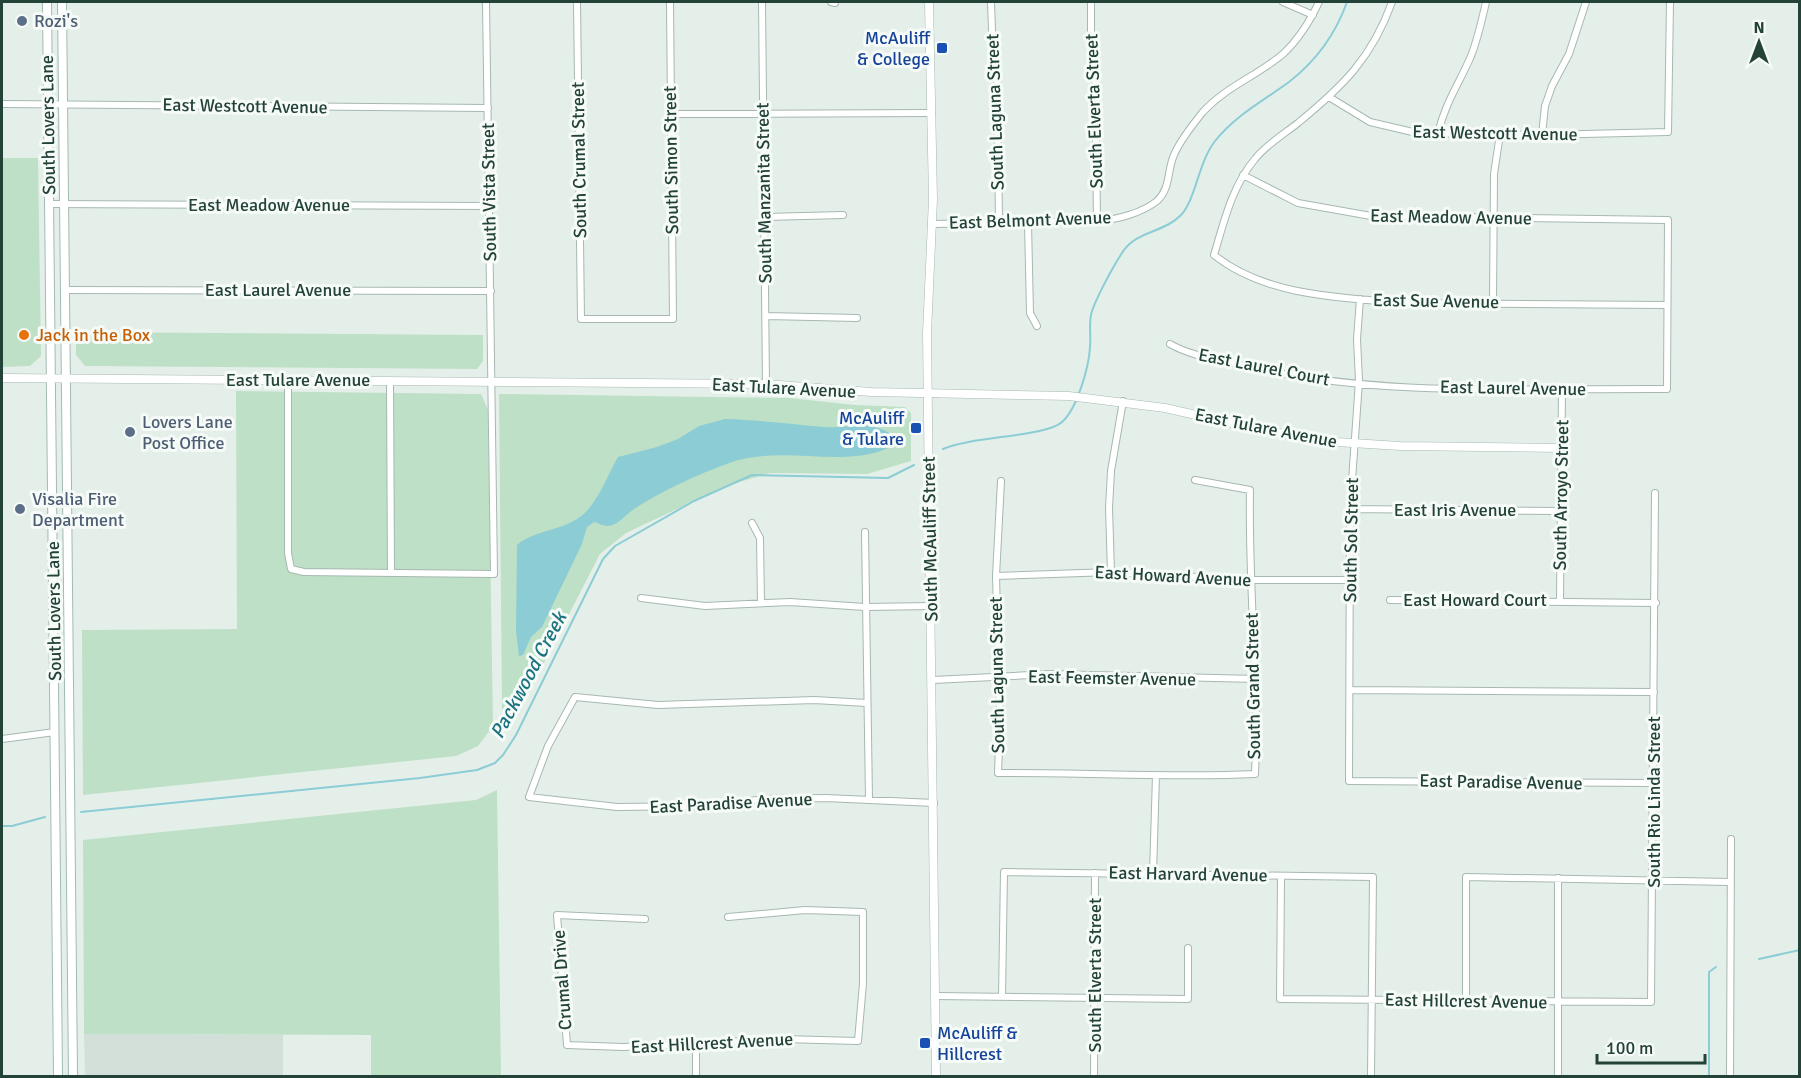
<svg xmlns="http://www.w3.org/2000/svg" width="1801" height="1078" viewBox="0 0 1801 1078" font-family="Signika,sans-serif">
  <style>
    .built { fill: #d3dfd9 }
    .green { fill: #bee0c6 }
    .water { fill: #8cccd4 }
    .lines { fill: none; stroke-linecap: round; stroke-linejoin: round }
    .stream { stroke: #8cccd4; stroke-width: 2 }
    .minor-casing { stroke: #a7b8b1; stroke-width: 8 }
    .tertiary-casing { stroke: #a7b8b1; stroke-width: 9 }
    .secondary-casing { stroke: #a3bbb2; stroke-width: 10 }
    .minor { stroke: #fff; stroke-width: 6 }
    .tertiary { stroke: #fff; stroke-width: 8 }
    .secondary { stroke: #fff; stroke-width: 8 }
    .service-dot { fill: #5c6f8a; stroke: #f6fbf8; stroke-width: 2 }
    .transit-dot { fill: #1a4fb4; stroke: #f6fbf8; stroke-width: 2 }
    .food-dot { fill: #e8710a; stroke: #f6fbf8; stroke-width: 2 }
    .labels { text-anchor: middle; stroke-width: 6; stroke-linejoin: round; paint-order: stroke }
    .service-label { font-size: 18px; fill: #4e5e75; stroke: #f6fbf8; text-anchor: start }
    .transit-label { font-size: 18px; fill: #164399; stroke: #f6fbf8; text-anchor: end }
    .street-label { font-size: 18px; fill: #234238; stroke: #f6fbf8 }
    .food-label { font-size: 18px; fill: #c56008; stroke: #f6fbf8; text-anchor: start }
    .water-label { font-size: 20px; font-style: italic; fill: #1b7380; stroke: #f6fbf8 }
  </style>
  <rect width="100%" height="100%" fill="#e5efea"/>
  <path class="built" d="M84,1034L283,1035V1076H85Z"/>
  <path class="green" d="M2,158H38L41,356L30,366L2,367Z
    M76,332L483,335V361L477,369L85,366L76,355Z
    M236,391L481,394L488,410L493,726L478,746L456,756L83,795L82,630L237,629Z
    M499,394L789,398L855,405L905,407L911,413V461L867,474L770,473L726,486L626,533L600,554L514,721L504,715L502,708Z
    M497,790L501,1076H371V1035L84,1034L83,840L476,800Z"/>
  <path class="water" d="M725,419C759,420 791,424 824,427C847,429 873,420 892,435L888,448C842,469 781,444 729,463C697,475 663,490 634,509C626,514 618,526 607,526C604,526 598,523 594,522L587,527L582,544L542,627L531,637L523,655L519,656L516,631L517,545C533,531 558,531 577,519C596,508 607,476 618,457L657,447L678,439L699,426Z"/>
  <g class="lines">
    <path class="stream" d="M943,449C972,436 1046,437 1062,422C1077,409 1089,367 1090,347C1091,336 1089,325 1091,315C1094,301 1115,263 1124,250C1138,231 1165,232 1181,215C1196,199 1198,163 1215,141C1236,115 1263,101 1289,82C1316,61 1336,33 1347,2
      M81,812L420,778L477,770L495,763L503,755L516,735L603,559L615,546L694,501L752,475L888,478L914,465
      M2,826H12L45,817
      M1759,959L1800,950
      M1709,1076V972L1716,967"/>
    <g class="minor-casing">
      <path id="minor" d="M577,2L581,319H673L670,2
        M762,2L766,384
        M831,2L835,3
        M991,2L992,30L997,69L999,223
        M1091,2V35L1095,60L1097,221
        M1283,2L1313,15
        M1392,2C1372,58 1343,86 1298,123C1284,134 1266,145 1255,159C1232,186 1224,222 1214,255C1266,297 1345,298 1408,303L1667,305
        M1329,97L1370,122L1417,133L1542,135L1668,132L1670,2
        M2,104L488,108
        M671,114L932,113
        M1438,133C1446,101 1459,84 1471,56C1478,38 1482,20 1486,2
        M1542,135L1545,106L1552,86L1569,54L1586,2
        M49,204L489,206
        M765,217L843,215
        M1028,223L1030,313L1037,326
        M932,224L1097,221C1116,220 1142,213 1157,201C1171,188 1167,170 1174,155C1180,140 1192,126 1202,113C1225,87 1257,76 1283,54C1299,39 1310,21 1319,2
        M65,290L491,291
        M1360,299L1357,339L1359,381L1350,509L1349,781L1653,783
        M1493,302L1494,174L1500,134
        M766,316L857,318
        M1170,344C1191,356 1216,359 1240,365C1379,398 1525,388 1667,389L1668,220L1371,216L1298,203L1243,175
        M288,380V553L291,569L304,572L494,574L486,2
        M390,381L391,573
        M1001,481L996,576L1000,721L998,773C1084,772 1169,778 1255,774C1259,679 1248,585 1250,490L1195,480
        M1350,509L1560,511
        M752,523L760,538L761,603
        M865,532L869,800
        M1111,572L1109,508L1111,471L1123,401
        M996,576L1111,572L1250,580H1351
        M641,598L705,606L790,602L865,607L932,606
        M1390,600L1656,603
        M1560,601L1562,389
        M933,680L1051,674L1256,679
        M1350,690L1654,692
        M867,703L814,700L658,705L575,697L548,746L529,797L617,807L701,806L767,799L826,798L934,803
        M2,739L55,732
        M1153,874L1156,775
        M1281,876L1280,999L1651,1002L1655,493
        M645,919L557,915L567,1045L623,1047L782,1039L858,1041L863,983V912L805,910L728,917
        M935,996L1188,999V948
        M1002,997L1004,872L1373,877L1371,1076
        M1466,1001V877L1730,882
        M696,1076V1043
        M1094,1076L1095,873
        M1558,1076V878
        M1730,1076L1731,839"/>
    </g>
    <g class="tertiary-casing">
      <path id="tertiary" d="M929,2L933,199L927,333L936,1076
        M2,378L766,384L871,392L1069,396L1165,408L1267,431L1336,442L1400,446L1561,448"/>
    </g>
    <g class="secondary-casing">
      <path id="secondary" d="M47,2L58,1076
        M62,2L73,1076"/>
    </g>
    <use href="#minor" class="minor"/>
    <use href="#tertiary" class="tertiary"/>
    <use href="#secondary" class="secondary"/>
  </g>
  <g class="service-dot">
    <circle cx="22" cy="21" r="6"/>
    <circle cx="130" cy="432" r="6"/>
    <circle cx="20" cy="509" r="6"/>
  </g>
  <g class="transit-dot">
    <rect x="936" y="42" width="12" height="12" rx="3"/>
    <rect x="910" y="422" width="12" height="12" rx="3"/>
    <rect x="919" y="1037" width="12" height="12" rx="3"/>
  </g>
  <circle class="food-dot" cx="24" cy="335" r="6"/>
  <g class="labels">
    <g class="service-label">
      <text x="34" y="27">Rozi's</text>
      <text x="142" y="428">Lovers Lane<tspan x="142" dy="21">Post Office</tspan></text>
      <text x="32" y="505">Visalia Fire<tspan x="32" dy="21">Department</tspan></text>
    </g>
    <g class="transit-label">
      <text x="930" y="44">McAuliff<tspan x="930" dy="21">&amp; College</tspan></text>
      <text x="904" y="424">McAuliff<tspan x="904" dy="21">&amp; Tulare</tspan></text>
      <text x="937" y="1039" text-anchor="start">McAuliff &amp;<tspan x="937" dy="21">Hillcrest</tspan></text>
    </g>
    <g class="street-label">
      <text transform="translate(245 106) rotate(1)" y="6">East Westcott Avenue</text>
      <text transform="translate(1094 111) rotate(-92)" y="6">South Elverta Street</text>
      <text transform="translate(995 112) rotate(-92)" y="6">South Laguna Street</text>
      <text transform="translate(48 125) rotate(-91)" y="6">South Lovers Lane</text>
      <text transform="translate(1495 133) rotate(1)" y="6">East Westcott Avenue</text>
      <text transform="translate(579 160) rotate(-91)" y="6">South Crumal Street</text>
      <text transform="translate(671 160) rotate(-91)" y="6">South Simon Street</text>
      <text transform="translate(489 192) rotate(-91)" y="6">South Vista Street</text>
      <text transform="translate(764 193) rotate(-91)" y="6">South Manzanita Street</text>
      <text x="269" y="211">East Meadow Avenue</text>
      <text transform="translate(1451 217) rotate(1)" y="6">East Meadow Avenue</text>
      <text transform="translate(1030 220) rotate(-2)" y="6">East Belmont Avenue</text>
      <text x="278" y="296">East Laurel Avenue</text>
      <text transform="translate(1436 301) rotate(1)" y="6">East Sue Avenue</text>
      <text transform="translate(1264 367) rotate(11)" y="6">East Laurel Court</text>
      <text x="298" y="386">East Tulare Avenue</text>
      <text transform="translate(784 388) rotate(3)" y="6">East Tulare Avenue</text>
      <text transform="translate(1513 388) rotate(1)" y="6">East Laurel Avenue</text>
      <text transform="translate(1266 428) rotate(11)" y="6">East Tulare Avenue</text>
      <text transform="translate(1561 495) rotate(-89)" y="6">South Arroyo Street</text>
      <text x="1455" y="516">East Iris Avenue</text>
      <text transform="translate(930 539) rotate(-91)" y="6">South McAuliff Street</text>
      <text transform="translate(1351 540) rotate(-89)" y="6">South Sol Street</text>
      <text transform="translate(1173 576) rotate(3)" y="6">East Howard Avenue</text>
      <text x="1475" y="606">East Howard Court</text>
      <text transform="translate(54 611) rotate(-91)" y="6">South Lovers Lane</text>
      <text transform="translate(997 675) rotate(-91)" y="6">South Laguna Street</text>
      <text transform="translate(1112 678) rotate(1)" y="6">East Feemster Avenue</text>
      <text transform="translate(1253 686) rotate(-91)" y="6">South Grand Street</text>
      <text transform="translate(1501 782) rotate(1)" y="6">East Paradise Avenue</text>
      <text transform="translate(1654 802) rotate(-90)" y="6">South Rio Linda Street</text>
      <text transform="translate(731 803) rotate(-3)" y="6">East Paradise Avenue</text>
      <text transform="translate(1188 874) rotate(1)" y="6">East Harvard Avenue</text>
      <text transform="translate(1095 975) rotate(-90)" y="6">South Elverta Street</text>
      <text transform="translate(562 980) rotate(-94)" y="6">Crumal Drive</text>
      <text transform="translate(1466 1001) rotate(1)" y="6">East Hillcrest Avenue</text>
      <text transform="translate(712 1043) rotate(-3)" y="6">East Hillcrest Avenue</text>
    </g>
    <g class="food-label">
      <text x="36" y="341">Jack in the Box</text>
    </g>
    <g class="water-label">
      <text transform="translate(528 675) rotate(-62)" y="7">Packwood Creek</text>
    </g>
  </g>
  <rect width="1801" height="1078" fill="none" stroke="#234238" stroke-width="6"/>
  <g transform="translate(1759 42)" stroke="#f6fbf8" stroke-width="4.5" paint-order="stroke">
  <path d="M0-4.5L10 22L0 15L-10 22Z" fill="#234238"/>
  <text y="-9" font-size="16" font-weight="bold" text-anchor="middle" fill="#234238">N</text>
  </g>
  <path d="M1597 1054v9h108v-9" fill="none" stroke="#234238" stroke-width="3"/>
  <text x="1606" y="1054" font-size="18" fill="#234238" stroke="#f6fbf8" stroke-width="4.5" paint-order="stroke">100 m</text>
</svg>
